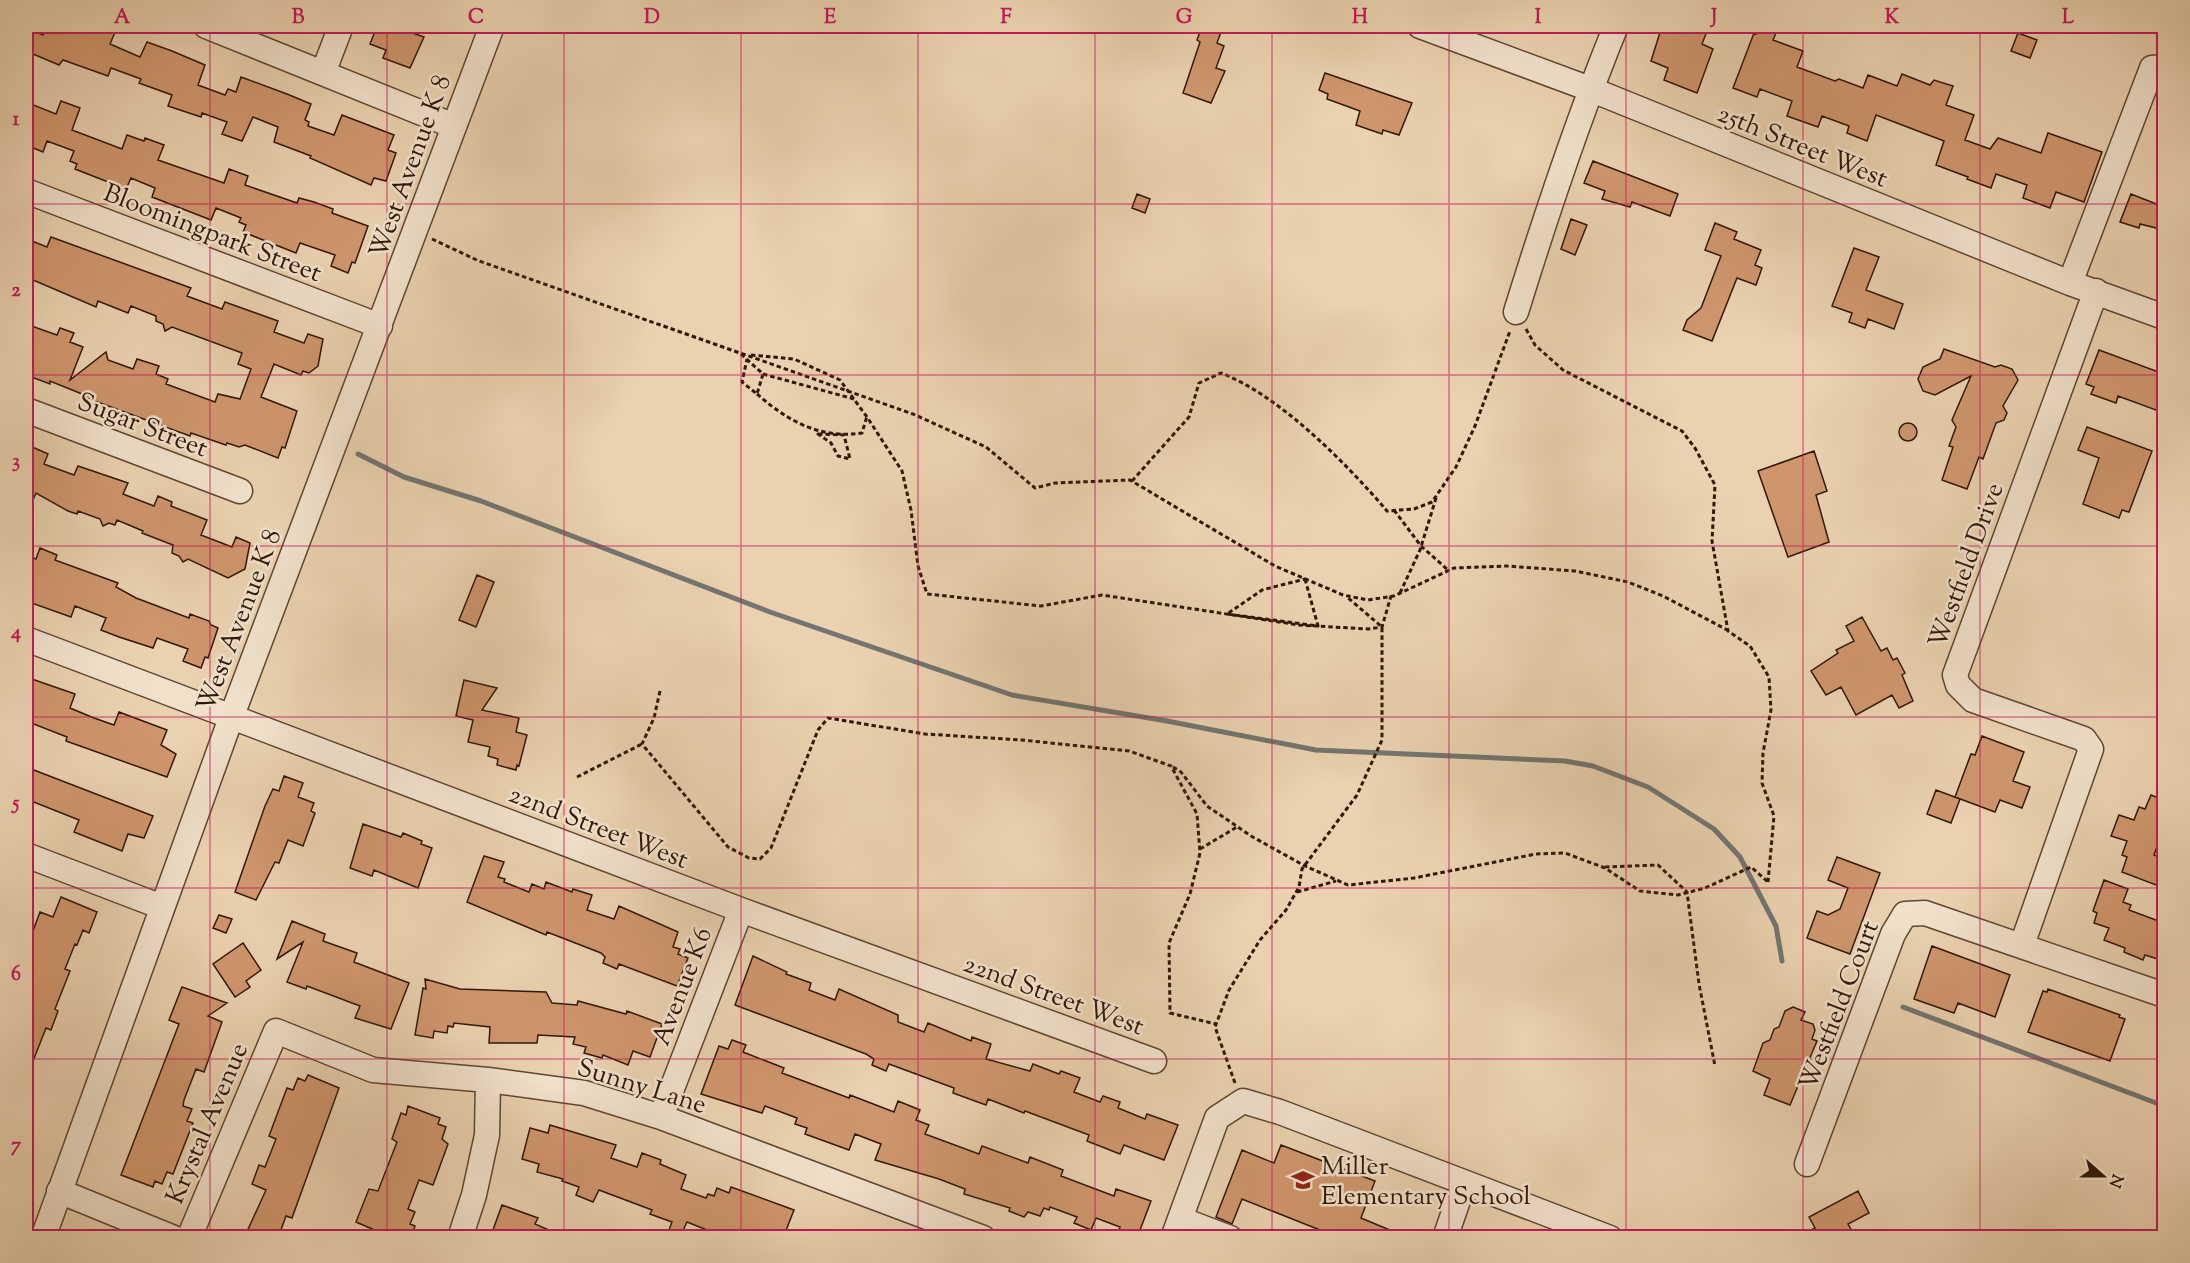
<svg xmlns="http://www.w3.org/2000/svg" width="2190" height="1263" viewBox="0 0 2190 1263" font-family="'Sorts Mill Goudy',serif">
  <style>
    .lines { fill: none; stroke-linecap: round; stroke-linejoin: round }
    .stream { stroke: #727571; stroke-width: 5 }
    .building { fill: #cf966d; stroke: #311707; stroke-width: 1.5 }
    .minor-casing { stroke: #5f4631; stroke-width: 27 }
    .path { stroke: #311707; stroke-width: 3; stroke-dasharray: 4.5 3; stroke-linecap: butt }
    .minor { stroke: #f1e1cb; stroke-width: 24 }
    .grid { fill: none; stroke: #c2185b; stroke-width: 1.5; stroke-opacity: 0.55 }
    .labels { text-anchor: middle; stroke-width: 5; stroke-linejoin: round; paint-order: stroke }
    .street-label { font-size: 26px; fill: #311707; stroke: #f1e1cb }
    .poi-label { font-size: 26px; fill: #311707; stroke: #f1e1cb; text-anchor: start }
    .neatline { fill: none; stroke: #c2185b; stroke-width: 2 }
    .grid-label { font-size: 20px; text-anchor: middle; font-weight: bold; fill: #c2185b }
  </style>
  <rect width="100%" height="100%" fill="#ead1af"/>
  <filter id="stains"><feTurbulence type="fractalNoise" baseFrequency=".00333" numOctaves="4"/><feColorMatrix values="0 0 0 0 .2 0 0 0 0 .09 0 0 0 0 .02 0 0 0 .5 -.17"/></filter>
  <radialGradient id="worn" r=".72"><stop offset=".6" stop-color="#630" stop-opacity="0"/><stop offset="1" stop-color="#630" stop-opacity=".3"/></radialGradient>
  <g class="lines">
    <path class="stream" d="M358,454L404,477L481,501L770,612L1012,695L1167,721L1316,750L1565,761L1593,766L1648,787L1714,829L1740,857L1776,926L1782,961
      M1903,1007L2164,1106"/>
  </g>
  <path class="building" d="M46,26H105L116,30L110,44L140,57L147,42L172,51L205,65L198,85L225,95L228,89L236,92L241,77L287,94L311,104L305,120L309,122L308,126L334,135L342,115L394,135L388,150L396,153L386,181L374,178L371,185L310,158L311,156L274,142L278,127L253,117L242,141L222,134L227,122L202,113L201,117L168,106L172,95L139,83L141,79L111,68L108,76L63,60L59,65L26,51L34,31L43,35Z
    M377,26H393L424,37L410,68L383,58L386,50L370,44Z
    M1202,26L1222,29L1217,43L1224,46L1216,68L1225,71L1211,103L1183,93L1200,42L1197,40Z
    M1662,26H1709L1702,44L1713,49L1697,93L1664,80L1668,68L1651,61Z
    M1759,27L1776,33L1773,40L1803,51L1797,67L1835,81L1839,79L1863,88L1868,75L1897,86L1902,74L1930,85L1934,80L1953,86L1946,105L1974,115L1965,140L1990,149L1998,138L2041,153L2048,133L2102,152L2084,202L2056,192L2050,208L2023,198L2027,185L1996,174L1991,188L1967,179L1968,177L1936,165L1944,141L1876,115L1867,141L1847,133L1849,126L1822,116L1818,127L1787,116L1792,101L1760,89L1757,97L1733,88L1754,33L1756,34Z
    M2018,33L2037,40L2030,58L2011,51Z
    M1325,73L1412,103L1399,135L1383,130L1382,134L1356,125L1360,111L1327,99L1328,94L1319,90Z
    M61,101L80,108L72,130L122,149L127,135L144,141L145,138L164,145L158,160L224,183L229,169L248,176L245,185L297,203L299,198L314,202L333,209L332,213L368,226L355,263L352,262L348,273L331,266L335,255L300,243L296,253L243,232L246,225L239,222L241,218L216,208L211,220L152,197L155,188L131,178L126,189L75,169L77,164L70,161L74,151L47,141L43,152L26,145V102L56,114Z
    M1593,161L1678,194L1670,216L1632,202L1630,207L1602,199L1605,191L1584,183Z
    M1137,194L1150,199L1145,213L1132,208Z
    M2131,194L2164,207V230L2140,224L2139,228L2120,222Z
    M1571,219L1587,225L1575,255L1561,249Z
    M1715,223L1737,232L1734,239L1761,250L1755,265L1762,268L1756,285L1737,278L1712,341L1683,330L1687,320L1701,308L1721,256L1705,250Z
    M51,237L191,288L187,296L222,309L225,302L278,321L274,332L304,343L308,334L323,339L318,366L309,373L303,371L301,375L274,364L261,397L297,411L285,448L282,447L278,458L245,445L239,447L227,443L226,445L191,433L190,436L81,396L82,394L50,381V384L26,375V324L57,335L60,328L74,333L70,342L83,347L70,380L106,352L108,360L133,369L137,359L159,366L156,374L168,379L166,384L215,402L218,394L240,399L251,369L238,364L242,353L172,327L165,331L163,324L156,321V316L131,306L128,313L98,301L96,307L26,277V258L32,241L47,247Z
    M1854,248L1879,257L1866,290L1903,304L1894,329L1868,319L1865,328L1849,322L1852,313L1832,306Z
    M1944,349L1995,367L2001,365L2012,369L2018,380L2003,406L2007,413L2004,420L1996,423L1983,459L1979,457L1967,489L1942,480L1953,447L1949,446L1956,427L1952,420L1971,376L1935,395L1923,391L1918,379L1923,367L1940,359Z
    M2099,350L2164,374V413L2118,396L2116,403L2091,394L2094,387L2086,384Z
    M1899 432a9 9 0 1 1 18 0a9 9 0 1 1-18 0Z
    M2087,427L2152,451L2129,512L2122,510L2119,518L2083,504L2099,458L2078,450Z
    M30,446L48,454L44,464L74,475L78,466L128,483L123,494L154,506L158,496L172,502L171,506L207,520L201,535L232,547L236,537L250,543L245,569L228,578L188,559L183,562L179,556L172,553L173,545L142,533L143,531L117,520L115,525L109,523L103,526L100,519L78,511L77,514L68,511L36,493L26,516V459Z
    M1814,451L1827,491L1816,495L1829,542L1788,557L1758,471Z
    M40,548L57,555L55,560L118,583L116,587L136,598L189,618L190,614L209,621L211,625L218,628L208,658L205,657L201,668L183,661L188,649L157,638L153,648L119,637L101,630L106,618L75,606L71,617L26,601V563L28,556L36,559Z
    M477,575L494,582L476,627L459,620Z
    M1862,617L1881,651L1887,648L1893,660L1897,658L1905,673L1902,675L1913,701L1899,708L1892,695L1856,715L1841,687L1826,695L1811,671L1838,653L1836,650L1854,641L1846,626Z
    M26,677L75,694L70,708L94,718L114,725L119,712L167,730L161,745L176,754L167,777L66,741L67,737L26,721Z
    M464,680L497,688L482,710L519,718L516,732L527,735L519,766L517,765L516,770L497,765L498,759L488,756L490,747L468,742L473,720L456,716Z
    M1982,736L2024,752L2013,781L2030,787L2022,808L2000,800L1995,812L1955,797L1971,754L1975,755Z
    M26,767L153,816L144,838L128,834L122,851L74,832L79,820L26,799Z
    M284,776L303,783L298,797L314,803L311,811L315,813L303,846L288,840L279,863L275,862L256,900L235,892L265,806L273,789L279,791Z
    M1936,790L1960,799L1951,823L1927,814Z
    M2151,795L2164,800V826L2154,855L2164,859V888L2122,872L2127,857L2122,855L2127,841L2111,836L2119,815L2134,820L2139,807L2145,809Z
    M363,824L401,837L403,833L422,841L421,844L432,848L418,888L374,870L372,876L350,868Z
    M484,856L504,862L498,877L505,879L504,882L529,892L532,884L544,889L546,882L572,892L573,889L592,895L587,910L614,919L619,906L678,932L673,947L680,949L678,954L688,958L677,986L619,964L617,969L603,963L605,957L601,953L547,932L546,935L467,902Z
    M1837,857L1880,873L1850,954L1807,938L1817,911L1828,915L1840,909L1848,888L1828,880Z
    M2104,880L2128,889L2123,902L2131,905L2129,910L2164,923V961L2145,955L2143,960L2124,952L2125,948L2104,940L2109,928L2094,923L2097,913L2093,911Z
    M61,897L97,912L89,933L83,930L77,945L75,944L65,969L70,971L55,1009L58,1011L51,1030L46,1028L26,1079V950L40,912L53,917Z
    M219,915L232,919L226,933L213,928Z
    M292,921L325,934L323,941L357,953L354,962L409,983L391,1029L355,1018L360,1006L307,986L306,989L287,982L303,942L277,959Z
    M243,943L261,970L246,981L250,987L235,997L213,964Z
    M1932,946L2010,975L1995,1017L1958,1003L1954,1013L1914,999Z
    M753,956L787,972L786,974L811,983L809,990L835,1000L839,989L898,1015V1022L924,1032L928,1023L971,1041L972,1037L991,1044L986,1059L1030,1071L1033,1064L1059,1074L1061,1071L1080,1078L1074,1092L1100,1102L1103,1096L1120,1102L1118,1108L1145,1119L1147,1114L1178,1125L1164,1160L1124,1145L1120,1154L1087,1141L1089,1135L1025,1111L1024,1113L988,1099L986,1105L953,1093L954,1088L889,1064L886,1071L872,1065L874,1059L866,1054L735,1005Z
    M425,979L460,989L546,992L552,1003L577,1005L578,1001L626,1014L627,1011L662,1024L650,1057L633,1051L628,1065L603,1055L602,1058L584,1053L586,1047L573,1044L575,1037L538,1035L537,1043H489L490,1027L454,1023L453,1027L448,1026L447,1033L434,1031L433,1038L415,1035L423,988L426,989Z
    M182,987L227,1003L208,1016L222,1022L204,1072L196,1069L184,1100L183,1106L192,1109L187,1121L193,1123L173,1174L167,1172L162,1184L155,1181L153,1187L121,1175L179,1024L169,1020Z
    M2048,989L2120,1015L2119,1017L2125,1019L2110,1061L2028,1032L2043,991L2047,992Z
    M1793,1007L1805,1012L1801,1020L1813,1024L1815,1030L1812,1039L1817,1041L1790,1105L1764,1095L1770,1079L1753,1071L1763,1043L1770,1040L1774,1029L1779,1027L1785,1011Z
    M732,1040L746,1045L743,1052L784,1068L782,1073L849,1098L850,1095L894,1112L898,1101L920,1110L916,1120L929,1125L925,1134L979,1154L982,1146L1028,1163L1030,1157L1063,1170L1061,1176L1114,1196L1116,1189L1151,1201L1137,1238H1116L1120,1227L1096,1218L1091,1230L1074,1223L1077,1217L1050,1207L1049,1210L1044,1208L1040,1216L1028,1212L1024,1217L1009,1211L1010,1208L964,1194L965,1189L939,1179L875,1160L881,1144L855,1134L849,1150L805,1134L807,1128L795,1124L797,1118L765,1106L762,1113L701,1094L719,1046L728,1049Z
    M308,1075L339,1088L292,1218L286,1216L278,1238H244L266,1190L252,1184L259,1165L265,1167L276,1139L269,1136L287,1088L293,1090L298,1078L305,1081Z
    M408,1106L440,1118L438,1124L446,1127L442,1139L448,1144L433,1185L419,1180L408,1209L415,1212L410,1224L415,1226L411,1238H393L356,1222L369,1189L378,1191L397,1142L392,1139L401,1113L406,1115Z
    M550,1125L616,1145L611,1158L637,1167L642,1153L661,1160L660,1164L686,1175L681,1189L706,1198L708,1194L714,1196L717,1188L729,1193L731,1187L794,1210L783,1238H727L687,1222L681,1235L669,1230L672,1222L650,1214L652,1210L599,1190L593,1202L576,1195L579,1187L562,1181L563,1179L537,1172L539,1164L522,1159L530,1128L548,1133Z
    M1281,1145L1375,1181L1361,1218L1409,1238H1340L1242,1199L1232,1224L1216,1217L1242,1150L1274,1163Z
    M1858,1191L1869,1213L1848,1224L1856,1238H1796L1815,1228L1809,1217Z
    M502,1205L538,1218L535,1224L567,1238H490Z"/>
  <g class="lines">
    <g class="minor-casing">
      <path id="minor" d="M206,26L454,126
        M1420,26L1590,89L2070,283L2164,317
        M323,73L341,26
        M26,191L380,326
        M2070,283L2152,68L2164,67
        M1516,312C1546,215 1578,119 1616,26
        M26,410L240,491
        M26,639L741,910L1154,1061
        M26,855L162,907
        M2022,945L2091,749L2084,739L1973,700L1958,685L1955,675L2096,291
        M661,1117L741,910
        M1807,1164L1893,934L1905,914L1925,913L2164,995
        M59,1191L174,1238
        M1180,1219L1230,1238
        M43,1238L231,718L492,26
        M189,1238L276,1031L373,1070L488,1080L584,1093L661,1117L983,1238
        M460,1238L474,1195L487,1135L488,1080
        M1173,1238L1217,1118L1243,1101L1280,1112L1610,1238
        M1445,1238L1464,1183"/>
    </g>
    <path class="path" d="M432,239L479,261L913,414L986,447L1035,488L1055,483L1130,480L1275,566L1343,595L1368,600L1394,596L1454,568L1507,566L1575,571L1628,582L1663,596L1731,632
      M1526,329L1535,345L1563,370L1682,431L1695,448L1715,485L1712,541L1728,631L1750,646L1769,677L1771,710L1763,753L1762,783L1774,816L1768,882
      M741,354L763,374L757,394L742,382L747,359
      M751,355L794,359L840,380L867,417L902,471L911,510L918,566L927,594L1041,606L1102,595L1299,625L1368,629L1382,627L1391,596
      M763,374L854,399
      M757,394C788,421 819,439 862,433L867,416
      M818,434L844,435L850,459L838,456L831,443Z
      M1132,481L1189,417L1199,383L1221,373C1279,395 1347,464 1387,511L1414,509L1432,502L1456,467L1475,426L1510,331
      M1394,510L1421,546L1449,571
      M1305,579L1318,626L1227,614L1262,590Z
      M1400,593L1420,550L1437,495
      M660,691L654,718L642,744L728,847L749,858L760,859L771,848L818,730L828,718L925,734L1022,740L1129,751L1171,766L1197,814L1200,853L1190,894L1169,943L1170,1013L1216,1024
      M1173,767L1181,772L1207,806L1251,836L1305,866L1348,885L1414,878L1536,854L1565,853L1605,868L1640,891L1678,895L1705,888L1751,867L1768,882
      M577,777L642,744
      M1200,849L1237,827
      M1605,867L1658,865L1687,892L1699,984L1715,1066
      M1297,892L1336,881
      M1235,1083L1215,1027L1229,990L1260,940L1286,910L1299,887L1302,869L1357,795L1382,740V627L1347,597"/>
    <use href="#minor" class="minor"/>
  </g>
  <path class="grid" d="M210,26V1238M387,26V1238M564,26V1238M741,26V1238M918,26V1238M1095,26V1238M1272,26V1238M1449,26V1238M1626,26V1238M1803,26V1238M1980,26V1238M26,204H2164M26,375H2164M26,546H2164M26,717H2164M26,888H2164M26,1059H2164"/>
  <defs>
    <g id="school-bare" transform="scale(1.8)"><path d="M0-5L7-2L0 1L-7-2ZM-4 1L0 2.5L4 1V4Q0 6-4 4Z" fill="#8f2418" stroke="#f1e1cb" stroke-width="2.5" paint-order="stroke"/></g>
  </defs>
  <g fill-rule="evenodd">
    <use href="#school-bare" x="1303" y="1180"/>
  </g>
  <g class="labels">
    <g class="street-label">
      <text transform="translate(1803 145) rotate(22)" y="9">25th Street West</text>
      <text transform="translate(409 166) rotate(-70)" y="9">West Avenue K 8</text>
      <text transform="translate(213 232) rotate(21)" y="9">Bloomingpark Street</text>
      <text transform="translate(143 424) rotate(21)" y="9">Sugar Street</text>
      <text transform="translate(1965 565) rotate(-70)" y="9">Westfield Drive</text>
      <text transform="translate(238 620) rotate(-69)" y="9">West Avenue K 8</text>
      <text transform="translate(599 826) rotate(21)" y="9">22nd Street West</text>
      <text transform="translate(681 986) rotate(-69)" y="9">Avenue K6</text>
      <text transform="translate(1054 994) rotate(20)" y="9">22nd Street West</text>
      <text transform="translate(1838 1005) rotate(-69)" y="9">Westfield Court</text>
      <text transform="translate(642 1085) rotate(17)" y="9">Sunny Lane</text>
      <text transform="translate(206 1123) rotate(-67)" y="9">Krystal Avenue</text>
    </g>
    <g class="poi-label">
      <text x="1321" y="1174">Miller<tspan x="1321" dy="30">Elementary School</tspan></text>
    </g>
  </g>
  <rect width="2190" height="1263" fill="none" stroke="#ead1af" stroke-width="66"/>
  <g transform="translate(2103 1176) rotate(111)" stroke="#f1e1cb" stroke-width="4.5" paint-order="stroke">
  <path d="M0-4.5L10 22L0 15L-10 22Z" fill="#311707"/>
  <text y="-9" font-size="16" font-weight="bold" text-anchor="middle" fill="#311707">N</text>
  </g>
  <rect x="33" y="33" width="2124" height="1197" class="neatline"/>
  <g class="grid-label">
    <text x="122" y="23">A</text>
    <text x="298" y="23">B</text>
    <text x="476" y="23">C</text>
    <text x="652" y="23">D</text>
    <text x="830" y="23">E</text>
    <text x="1006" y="23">F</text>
    <text x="1184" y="23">G</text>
    <text x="1360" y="23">H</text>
    <text x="1538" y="23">I</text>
    <text x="1714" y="23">J</text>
    <text x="1892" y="23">K</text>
    <text x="2068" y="23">L</text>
    <text x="16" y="125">1</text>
    <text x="16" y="296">2</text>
    <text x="16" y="467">3</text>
    <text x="16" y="638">4</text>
    <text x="16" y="809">5</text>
    <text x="16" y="980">6</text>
    <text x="16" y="1151">7</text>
  </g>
  <rect width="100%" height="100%" filter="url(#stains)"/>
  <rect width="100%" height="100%" fill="url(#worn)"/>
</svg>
